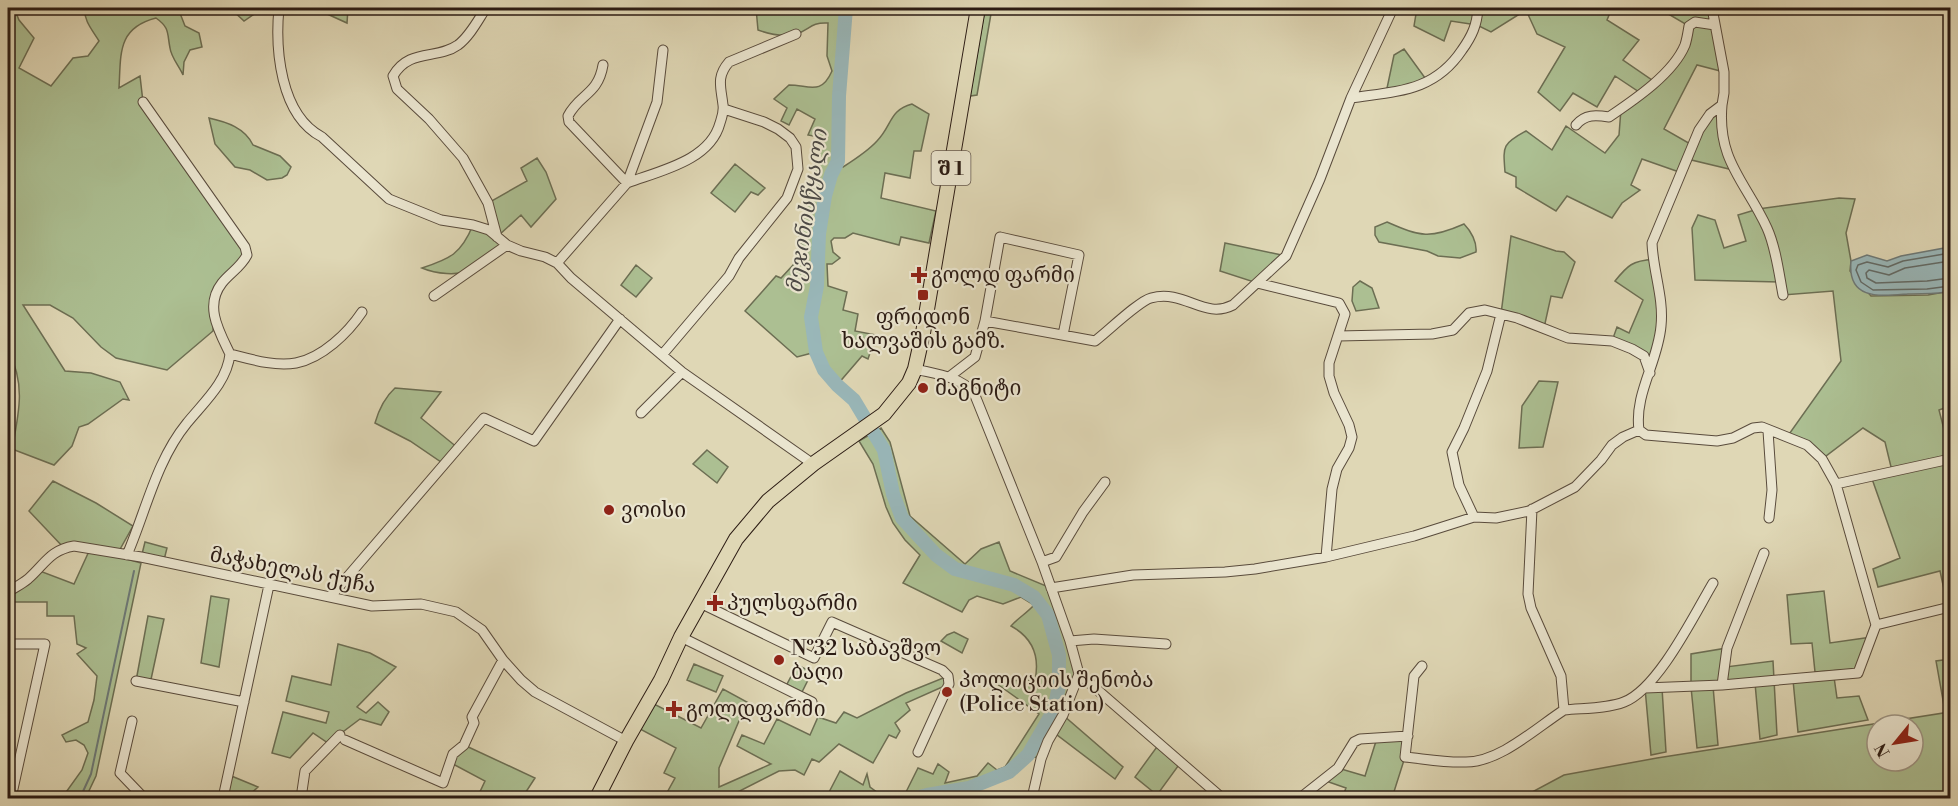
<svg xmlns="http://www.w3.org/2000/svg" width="1958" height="806" viewBox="0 0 1958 806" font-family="'Libre Bodoni','Noto Serif Georgian',serif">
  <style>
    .green { fill: #acbf92; stroke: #6c6e53; stroke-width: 1.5; fill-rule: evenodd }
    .water { fill: #99b7b9; stroke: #6d7977; stroke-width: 1.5 }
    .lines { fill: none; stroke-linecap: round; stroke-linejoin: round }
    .shore { stroke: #626a66; stroke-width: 1.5 }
    .stream { stroke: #6d7977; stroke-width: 2 }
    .river { stroke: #99b7b9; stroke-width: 14 }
    .minor-casing { stroke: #594b3c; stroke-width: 11 }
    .highway-casing { stroke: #2c1c14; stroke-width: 16 }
    .minor { stroke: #eae5cf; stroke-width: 9 }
    .highway { stroke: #dfd7b5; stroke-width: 14 }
    .poi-dot { fill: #8f2418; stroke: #eae5cf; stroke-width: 2 }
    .labels { text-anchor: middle; stroke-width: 4.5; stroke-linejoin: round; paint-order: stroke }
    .shield { fill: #eae5cf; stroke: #65584c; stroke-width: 1.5 }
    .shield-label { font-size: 20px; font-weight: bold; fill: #2c1c14 }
    .poi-label { font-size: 21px; fill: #2c1c14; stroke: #eae5cf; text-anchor: start }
    .street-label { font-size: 21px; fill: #2c1c14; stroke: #eae5cf }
    .water-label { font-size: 22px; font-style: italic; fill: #4d4a46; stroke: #eae5cf }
  </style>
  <rect width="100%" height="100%" fill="#dfd7b5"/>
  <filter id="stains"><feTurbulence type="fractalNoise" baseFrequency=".00333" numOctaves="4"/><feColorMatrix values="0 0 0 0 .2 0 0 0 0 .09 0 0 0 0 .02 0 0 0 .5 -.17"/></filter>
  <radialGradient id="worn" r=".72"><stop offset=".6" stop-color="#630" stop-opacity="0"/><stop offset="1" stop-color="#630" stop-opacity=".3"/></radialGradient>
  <path class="green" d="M8,8H14L19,20L34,38L19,68L51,86L73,58L88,56L99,41C93,31 83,20 85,8H178L185,26L199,33L202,47L190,50L184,62L183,75C179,66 171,57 170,48C167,33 170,28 156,18C117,28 121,54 119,88L140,76L143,102L247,255L222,283L214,315L213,331L167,370L116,358L101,347L73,318L50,305H23L65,371L91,373L120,382L129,400L123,399L88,424L79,427L72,446L54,465L12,449C19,413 26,384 8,350Z
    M230,8H263L244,21Z
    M314,8H348L347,23Z
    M756,8H846L839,96L838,161L843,167C854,160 868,151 877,141C892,126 889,110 912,104L929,114L921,151H914L910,178L885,173L881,198L936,211L929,243L901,237L899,245L853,233L845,238H834L831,241L833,252L840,258L832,264H827L828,286L847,292L843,310L858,314L855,331L876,335L868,359L862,356L837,385L824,370L816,352L797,357L745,311L776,276L781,278L807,250L798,241L807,208L819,137L808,135L815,119L797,109L789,125L781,121L787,108L774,99L789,85C809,85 821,96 832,71L827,56L828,23C810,22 810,30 796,34C784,37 769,34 758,30Z
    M985,8H992L977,95L970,96Z
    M1417,8H1612L1607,20L1639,40L1623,60L1655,82L1674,62L1689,26L1658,8H1712L1724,72L1697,65L1664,129L1692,145L1722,105L1733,170L1687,159L1682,173L1642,159L1631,185L1640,190L1622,203L1612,218L1567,196L1556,211L1516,187V177L1505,172C1503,146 1502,144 1526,131L1552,150L1566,126L1605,153L1619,135L1621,109L1642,94L1615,76L1597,107L1573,93L1560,111L1538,92L1565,47L1537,34L1526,10L1491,32L1477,25L1451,21L1444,41L1414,26Z
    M1404,49L1428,82L1386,93L1394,55Z
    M209,118C227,122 245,128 253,145L280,156L291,167L287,175L282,178L267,180L250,170L235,167L215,144Z
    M537,158L546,172L556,199L531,227L521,215L498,236L507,245C497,253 484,265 472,270C457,276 436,274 422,268C450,259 461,254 473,225L496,236L488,203L527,181L521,168Z
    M735,164L765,188L758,195L751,192L735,212L711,193Z
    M1839,198L1855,199L1846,233L1851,261L1850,271L1871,296L1928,295L1950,291V406L1939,410L1950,453V607L1948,608L1940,571L1878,587L1873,569L1900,558L1871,476L1892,471L1885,442L1863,428L1822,459L1787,437L1841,361L1833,291L1783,295L1780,282L1695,280L1692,228L1698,215L1715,220L1724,248L1746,241L1738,215L1758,209Z
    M1387,222C1421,237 1430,239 1464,224C1471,231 1477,242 1476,252L1460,258L1438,256L1427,251L1379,242L1375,235V227Z
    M1511,236L1556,251L1564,252L1575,262L1562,298L1551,296L1544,328L1501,314Z
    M1225,243L1286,256L1257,283L1220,271Z
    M1654,259L1662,325L1652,365L1644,356L1612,341L1617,327L1629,333L1643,300L1615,281C1628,265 1632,261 1654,259Z
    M636,265L652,278L636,297L621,285Z
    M1360,281L1372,288L1379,308L1356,311L1352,301L1353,287Z
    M1539,381L1558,382L1543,447L1519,448L1522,406Z
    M395,388L441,392L421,418L458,448L444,464L410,441L375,423C379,409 384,398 395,388Z
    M881,428L890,442L910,516L965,564L981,549L999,542L1010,571L1051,588L1079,674L1063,715L1123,767L1115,779L1053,732L1041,759L1028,755C1023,760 1017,767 1011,771C988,787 923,798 896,798L905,794L918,768L933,774L938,764L949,772L945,783L977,776L988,763L997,770L1005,767L1039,714L993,681L1035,680C1040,656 1033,638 1011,626C1018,618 1027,613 1034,605L1021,597L1003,604L977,596L969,600L962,612L903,583L920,555L905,540L893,523L886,507L873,464L859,441Z
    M707,450L728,467L717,483L693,464Z
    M53,481L96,503L133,526L119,551L94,550L141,563L96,776L87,795L96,798H64V795L82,770L88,753L84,745L76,740L66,742L62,735L88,722L94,700L97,676L77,654L86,648L77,644L74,616H47V602H14V591L40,571L74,584L90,549L64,548L29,511Z
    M145,542L167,548L164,560L142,554Z
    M1824,591L1830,643L1872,637L1857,669L1815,672L1812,643L1791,644L1787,595Z
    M211,596L229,599L219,667L201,663Z
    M148,616L164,619L150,684L136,681Z
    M954,632L968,639L962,653L941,641L947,635Z
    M338,644L370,653L396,667L357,707L366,713L378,702L389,712L381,725L360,719L328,743L313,733L290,758L272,753L283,712L326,723L329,712L286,701L292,676L331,685Z
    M1727,648L1726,667L1773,661L1777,735L1760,739L1755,683L1713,686L1718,745L1697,748L1691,687V654Z
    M1950,659V705L1944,706L1936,661Z
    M694,664L723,676L716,692L687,680Z
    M797,665L812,672L800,696L785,688Z
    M948,676L949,684L906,703L910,710L895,723L900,731L896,738L889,735L873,763L839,744L819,762L812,759L804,775L795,770L779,771L726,798H664L675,778L664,773L676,748L640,729L654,704L701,728L723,689L747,702L719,768V787L771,764L737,746L742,735L764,744L777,719L810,735L818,717L836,723L844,712L857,718L906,693Z
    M1834,677L1837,698L1859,696L1868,720L1798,732L1793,680Z
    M1645,688H1662L1666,752L1651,755Z
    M1950,712V798H1521L1564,775L1657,758ZM1877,725H1913V761H1877Z
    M1408,736L1405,757L1392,798H1359L1344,793L1346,788L1323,780L1338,768L1365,776L1377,738Z
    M1159,744L1181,762L1157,795L1135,777Z
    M464,745L535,778L522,798H477L485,781L451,763Z
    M840,771L863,785L867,774L870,787L885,798H826Z
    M229,775L258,787L246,798H223Z"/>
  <path class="water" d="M1950,247V291C1936,295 1922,293 1908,294C1881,296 1847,301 1851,261L1867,255L1887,261L1901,256Z"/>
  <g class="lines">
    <path class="shore" d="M1950,253L1903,261L1888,267L1867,262L1858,265L1856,270L1861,282L1873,290L1927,289L1950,286
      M1950,261L1905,268L1889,275L1869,270L1866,273L1867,278L1876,283L1927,281L1950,278"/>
    <path class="stream" d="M80,798L91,774L134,571"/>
    <path class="river" d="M846,8L839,96L838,161L831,175L825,196L819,234L817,286L811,317L816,352L824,370L837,385L854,400L884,450L893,494L902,518L936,555L955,569L1014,585L1034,597L1048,615L1059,655V686L1054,710L1028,755L1009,772L969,788L927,795L916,798"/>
    <g class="minor-casing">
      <path id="minor" d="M279,8C275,49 280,115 322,137L389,199L441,220L473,225L489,230L507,245L521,251L545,257L557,263L571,278L682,372L813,464
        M486,8C478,20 470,36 458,45C437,60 409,48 393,76L397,89L429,119L463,158L488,203L497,237
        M603,65C598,95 579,94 568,116L569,122L627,183C659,171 710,161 720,123C722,117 724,112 723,105C721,87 716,77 729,62L796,34
        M1351,98C1397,91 1434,92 1462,50C1472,36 1477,25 1478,8
        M143,102L245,247L247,255C241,267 230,273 222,283C204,306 219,331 230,354
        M1722,105C1717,161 1746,182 1767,228C1776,248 1779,274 1783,295
        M1576,125C1585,114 1596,115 1609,117C1634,100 1673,74 1685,45C1687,39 1688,32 1689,26L1695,22L1715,25
        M557,263L627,183L657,102L663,50
        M1257,283L1339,303L1345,314L1329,363V376L1334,393L1349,425L1352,437L1349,448L1337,469L1332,489L1326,557
        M434,296L507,245
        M985,321L1095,341C1107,332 1139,301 1151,298C1185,289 1204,320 1233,305L1286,256L1320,179L1351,98L1393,8
        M1338,336L1432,334L1453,330L1469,313L1485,310L1517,318L1568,338L1612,341L1632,349L1644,356L1650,373
        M662,355L729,276L739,258L787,198L798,169L796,147L790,138L778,129L764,122L724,109
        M915,369C936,374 959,376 974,393L1042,562L1070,641L1079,674L1063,715L1048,741L1041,759L1032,798
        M949,377L975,357L985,321L1000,237L1079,255L1063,335
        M641,413L682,372
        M1639,430L1646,435L1717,441L1733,438L1753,428L1762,427L1807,445L1822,459L1836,484L1876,625L1858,673L1722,685
        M1639,430C1634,394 1658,362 1661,326C1664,298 1653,271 1652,243L1699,130L1710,114L1722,105L1724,93V72L1712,8
        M1768,431L1772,490L1769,518
        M1836,484L1950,459
        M1474,517L1459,485L1452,452L1464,428L1487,371L1501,314
        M127,555C146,511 156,461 187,423C204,402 227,382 230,354C250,359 275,367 296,363C322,358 348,333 362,312
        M1042,562L1056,557L1083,512L1105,482
        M1051,588L1133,575L1225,572L1255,569L1326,557L1414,536L1474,517L1496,518L1529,511L1575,487L1601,460L1612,445L1623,437L1639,430
        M8,592C14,588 22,584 28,579C45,564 50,550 74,546L141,557L372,606L421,604L456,612L482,630L503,660L521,680L535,692L626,741
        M331,596L484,418L534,441L620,319
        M700,603L814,658L832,622L942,670L948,676L949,684L918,752
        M1876,625L1950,607
        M681,637L812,702
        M1070,641L1094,639L1166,644
        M8,644H45L11,798
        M1422,666L1414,676L1405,757C1425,759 1446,763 1466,762C1500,762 1536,728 1564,710L1561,676L1531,608L1528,594L1532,509
        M1079,674L1222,798
        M136,681L244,702
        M1645,688L1722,685L1727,648L1764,553
        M1564,710C1583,708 1606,709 1624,702C1658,689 1694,615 1713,583
        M132,721L120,773L144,798
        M345,740L443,783L453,754L464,745L474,723L472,717L503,660
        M223,798L269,585
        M301,798L305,771L340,735
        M1300,798L1338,768L1354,742L1360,739L1408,736"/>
    </g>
    <g class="highway-casing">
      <path id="highway" d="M597,798L626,741L661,680L681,637L736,539L768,501L813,464L884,414L909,383L915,369L923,333L978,8"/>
    </g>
    <use href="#minor" class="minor"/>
    <use href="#highway" class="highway"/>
  </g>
  <g class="poi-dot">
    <path d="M916 266h6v6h6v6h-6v6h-6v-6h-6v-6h6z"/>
    <rect x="917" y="289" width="12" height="12" rx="3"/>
    <circle cx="923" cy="388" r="6"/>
    <circle cx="609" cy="510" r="6"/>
    <path d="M712 594h6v6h6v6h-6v6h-6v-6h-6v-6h6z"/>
    <circle cx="779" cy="660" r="6"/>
    <circle cx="947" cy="692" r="6"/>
    <path d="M671 700h6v6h6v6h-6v6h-6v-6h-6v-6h6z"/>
  </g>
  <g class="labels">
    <rect class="shield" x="931.5" y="151" width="39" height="34" rx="4.5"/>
    <g class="shield-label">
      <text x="951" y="175">შ 1</text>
    </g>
    <g class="poi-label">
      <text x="931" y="282">გოლდ ფარმი</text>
      <text x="923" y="324" text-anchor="middle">ფრიდონ<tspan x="923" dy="24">ხალვაშის გამზ.</tspan></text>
      <text x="935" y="395">მაგნიტი</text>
      <text x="621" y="517">ვოისი</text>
      <text x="727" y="610">პულსფარმი</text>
      <text x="791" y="655">№32 საბავშვო<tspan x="791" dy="24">ბაღი</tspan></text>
      <text x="959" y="687">პოლიციის შენობა<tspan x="959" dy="24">(Police Station)</tspan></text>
      <text x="686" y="716">გოლდფარმი</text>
    </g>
    <g class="street-label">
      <text transform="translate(293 570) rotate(11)" y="7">მაჭახელას ქუჩა</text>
    </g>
    <g class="water-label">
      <text transform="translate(806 211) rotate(-81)" y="8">მეჯინისწყალი</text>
    </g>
  </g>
  <rect width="1958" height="806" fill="none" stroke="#dfd7b5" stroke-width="30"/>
  <rect x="9" y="9" width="1940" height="788" fill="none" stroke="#2c1c14" stroke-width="3"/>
  <rect x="15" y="15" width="1928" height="776" fill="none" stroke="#2c1c14" stroke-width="1.5"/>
  <g transform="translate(1895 743) rotate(240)"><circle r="28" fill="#eae5cf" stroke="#9e9584" stroke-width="1.5"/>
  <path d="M0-4.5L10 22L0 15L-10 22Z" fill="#8f2418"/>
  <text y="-9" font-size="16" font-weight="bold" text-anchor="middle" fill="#2c1c14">N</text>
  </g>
  <rect width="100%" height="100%" filter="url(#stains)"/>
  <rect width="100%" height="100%" fill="url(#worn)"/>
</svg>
